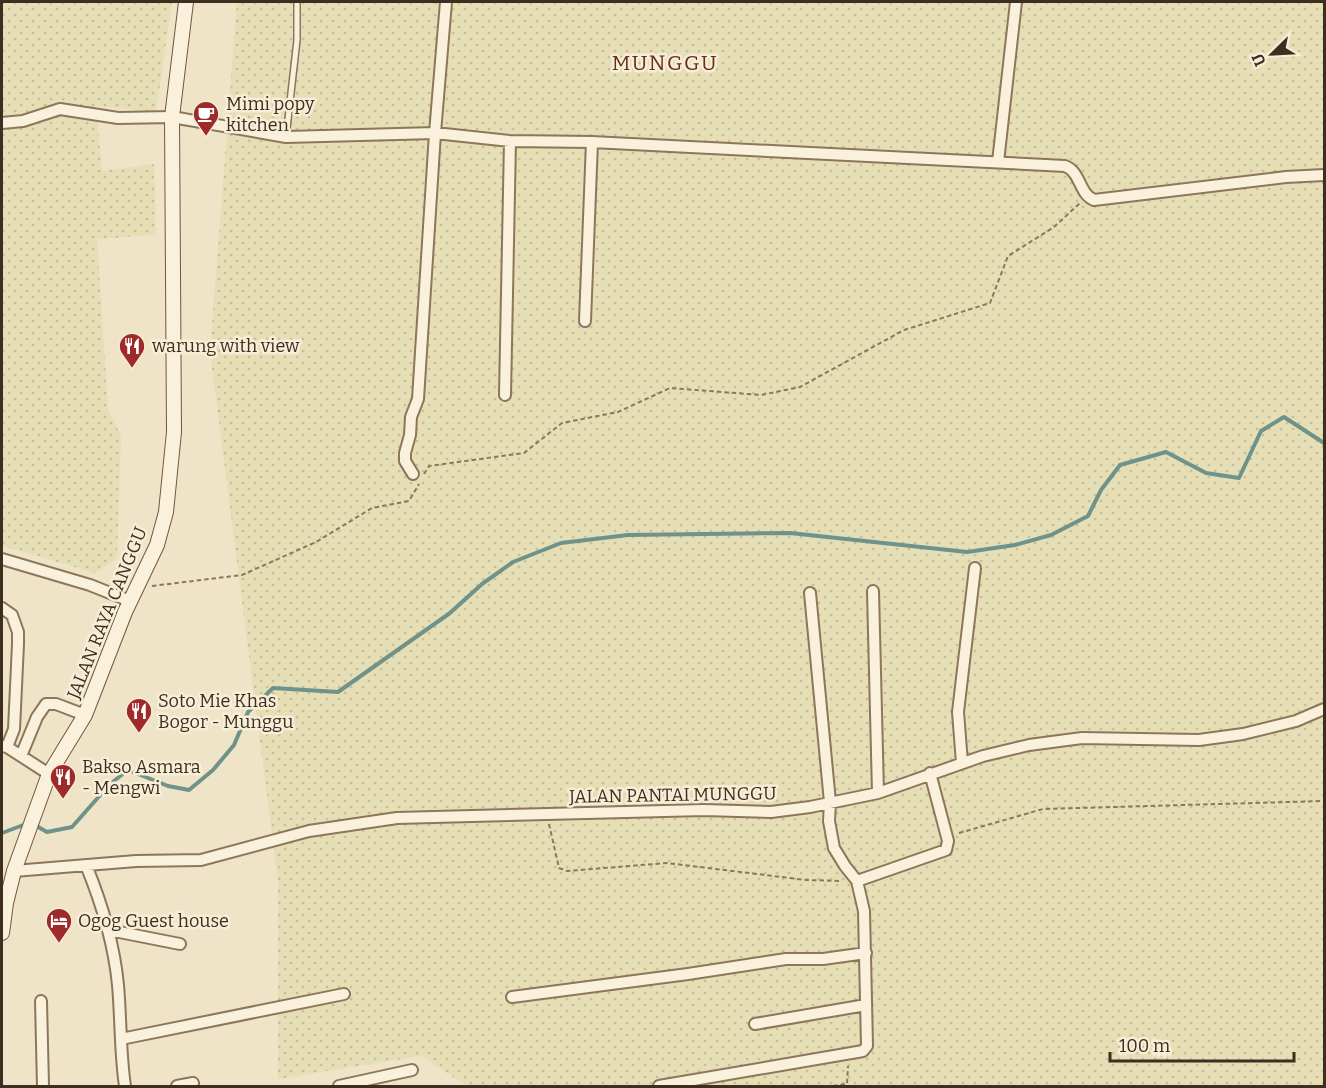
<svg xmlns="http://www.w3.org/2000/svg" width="1326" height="1088" viewBox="0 0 1326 1088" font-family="Bitter,serif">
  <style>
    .farmland { fill: url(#farmland-dots) }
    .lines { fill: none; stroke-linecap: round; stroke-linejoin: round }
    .stream { stroke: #6f938a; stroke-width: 4 }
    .lane-casing { stroke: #8d765c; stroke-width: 8 }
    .street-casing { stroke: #8d765c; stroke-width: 14 }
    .secondary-casing { stroke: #6f573f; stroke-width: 16 }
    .path { stroke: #8d765c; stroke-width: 2; stroke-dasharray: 4.5 3; stroke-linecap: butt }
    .lane { stroke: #faf1dc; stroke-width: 5 }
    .street { stroke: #faf1dc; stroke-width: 10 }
    .secondary { stroke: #faf1dc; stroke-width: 14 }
    .labels { text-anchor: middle; stroke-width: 5; stroke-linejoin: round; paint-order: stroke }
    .poi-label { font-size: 18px; fill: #3d2e20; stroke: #f7eed8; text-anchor: start }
    .street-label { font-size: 18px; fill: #3d2e20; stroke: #f7eed8 }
    .quarter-label { font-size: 21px; letter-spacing: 1.5px; fill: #6b2e1e; stroke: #f7eed8 }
  </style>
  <defs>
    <pattern id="farmland-dots" width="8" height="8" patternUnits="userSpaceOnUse" patternTransform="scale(1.5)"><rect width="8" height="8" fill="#e6deb5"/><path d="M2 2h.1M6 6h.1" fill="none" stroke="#c6bf9b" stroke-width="1.8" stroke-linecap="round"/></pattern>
  </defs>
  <rect width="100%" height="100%" fill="#f0e4c8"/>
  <path class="farmland" d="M2,2H172L156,112L96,106L102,171L154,164L156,235L97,239L108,409L121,436L117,558L95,573L2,546Z
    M237,2H1324V1086H467L421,1056L278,1079V881L210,352Z"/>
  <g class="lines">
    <path class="stream" d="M33,824L47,832L72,827L110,784L128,770L168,786L189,790L213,770L234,745L248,712L273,688L338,692L450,613L482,584L513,562L561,543L628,535L790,533L967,552L1015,545L1051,535L1088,516L1101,490L1120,465L1166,452L1206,473L1239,478L1261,431L1284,417L1324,443
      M2,833L26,824"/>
    <g class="lane-casing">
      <path id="lane" d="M286,137L297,40V2"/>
    </g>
    <g class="street-casing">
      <path id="street" d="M2,123L23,121L60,109L118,118L172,117L286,137L435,133L510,141L592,142L1065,166C1081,172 1079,194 1094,200L1286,177L1324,175
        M998,162L1016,2
        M585,321L592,142
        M505,395L510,141
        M413,474L405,461V453L410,435L411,417L418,399L435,133L446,2
        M2,559L90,585L130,601
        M873,591L878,793
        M2,608L12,615L18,632V644L14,729L7,747L2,746
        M7,747L49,774
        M21,756L37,717L46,704H56L85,715
        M962,763L958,712L975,568
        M86,865C102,904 114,943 118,985C121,1019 120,1053 125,1086
        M14,871L136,861L201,860L309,831L397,818L704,810L771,812L810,807L878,793L983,756L1029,745L1082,738L1199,740L1243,734L1296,721L1324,709
        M857,881L946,850L948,841L930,773
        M109,930L180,944
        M512,997L688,974L786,959H823L866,953
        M41,1001L43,1086
        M755,1024L866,1005
        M121,1039L344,994
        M177,1086L193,1083
        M339,1086L412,1070
        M659,1086L863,1051L867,1046L864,911L857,881L845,866L834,848L829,821L830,802L810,593"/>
    </g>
    <g class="secondary-casing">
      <path id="secondary" d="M2,933L6,903L14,871L49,774L85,715L125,612L157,545L166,512L174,432L172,117L186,2"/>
    </g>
    <path class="path" d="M424,474L429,466L524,453L562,423L618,412L670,388L761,395L800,387L904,330L990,303L1008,256L1054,227L1080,203
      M152,586L242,575L316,542L372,508L409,501L419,484
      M549,824L559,868L567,871L667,863L806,880L842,881
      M959,833L1043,809L1324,801
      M833,1086L847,1084L848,1066"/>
    <use href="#lane" class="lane"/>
    <use href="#street" class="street"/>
    <use href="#secondary" class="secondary"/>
  </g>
  <defs>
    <g id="cafe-pin" transform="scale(1.35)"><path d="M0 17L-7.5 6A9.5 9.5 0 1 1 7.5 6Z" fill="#9e2a2b" stroke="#f7eed8"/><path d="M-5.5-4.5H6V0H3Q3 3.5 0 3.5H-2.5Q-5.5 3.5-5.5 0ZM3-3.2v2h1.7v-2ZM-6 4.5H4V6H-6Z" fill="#fff"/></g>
    <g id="restaurant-pin" transform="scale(1.35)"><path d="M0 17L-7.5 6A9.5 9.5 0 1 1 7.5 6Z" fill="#9e2a2b" stroke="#f7eed8"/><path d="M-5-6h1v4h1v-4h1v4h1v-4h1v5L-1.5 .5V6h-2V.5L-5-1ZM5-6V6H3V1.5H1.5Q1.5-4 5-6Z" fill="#fff"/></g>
    <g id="hotel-pin" transform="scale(1.35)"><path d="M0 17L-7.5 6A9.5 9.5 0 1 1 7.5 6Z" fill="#9e2a2b" stroke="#f7eed8"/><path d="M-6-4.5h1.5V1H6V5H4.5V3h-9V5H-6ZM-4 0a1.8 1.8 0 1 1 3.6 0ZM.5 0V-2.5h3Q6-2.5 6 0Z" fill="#fff"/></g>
  </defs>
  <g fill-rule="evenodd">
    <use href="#cafe-pin" x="206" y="114"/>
    <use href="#restaurant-pin" x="132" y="346"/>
    <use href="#restaurant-pin" x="139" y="711"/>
    <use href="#restaurant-pin" x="63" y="777"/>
    <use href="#hotel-pin" x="59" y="921"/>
  </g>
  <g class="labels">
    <g class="poi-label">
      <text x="226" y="110">Mimi popy<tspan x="226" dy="21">kitchen</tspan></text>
      <text x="152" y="352">warung with view</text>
      <text x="158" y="707">Soto Mie Khas<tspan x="158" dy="21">Bogor - Munggu</tspan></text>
      <text x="82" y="773">Bakso Asmara<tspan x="82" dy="21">- Mengwi</tspan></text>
      <text x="78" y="927">Ogog Guest house</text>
    </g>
    <g class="street-label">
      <text transform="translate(107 613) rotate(-68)" y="6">JALAN RAYA CANGGU</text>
      <text transform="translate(673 795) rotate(-1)" y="6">JALAN PANTAI MUNGGU</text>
    </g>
    <g class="quarter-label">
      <text x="665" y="70">MUNGGU</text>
    </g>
  </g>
  <rect width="1326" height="1088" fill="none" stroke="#3d2e20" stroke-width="6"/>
  <g transform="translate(1272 54) rotate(246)" stroke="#f7eed8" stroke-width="4.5" paint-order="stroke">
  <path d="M0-4.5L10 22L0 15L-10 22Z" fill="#3d2e20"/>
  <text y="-9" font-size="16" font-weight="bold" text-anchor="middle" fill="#3d2e20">U</text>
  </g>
  <path d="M1110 1052v9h184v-9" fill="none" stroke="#3d2e20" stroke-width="3"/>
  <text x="1119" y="1052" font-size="18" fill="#3d2e20" stroke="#f7eed8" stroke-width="4.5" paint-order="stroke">100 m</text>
</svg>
